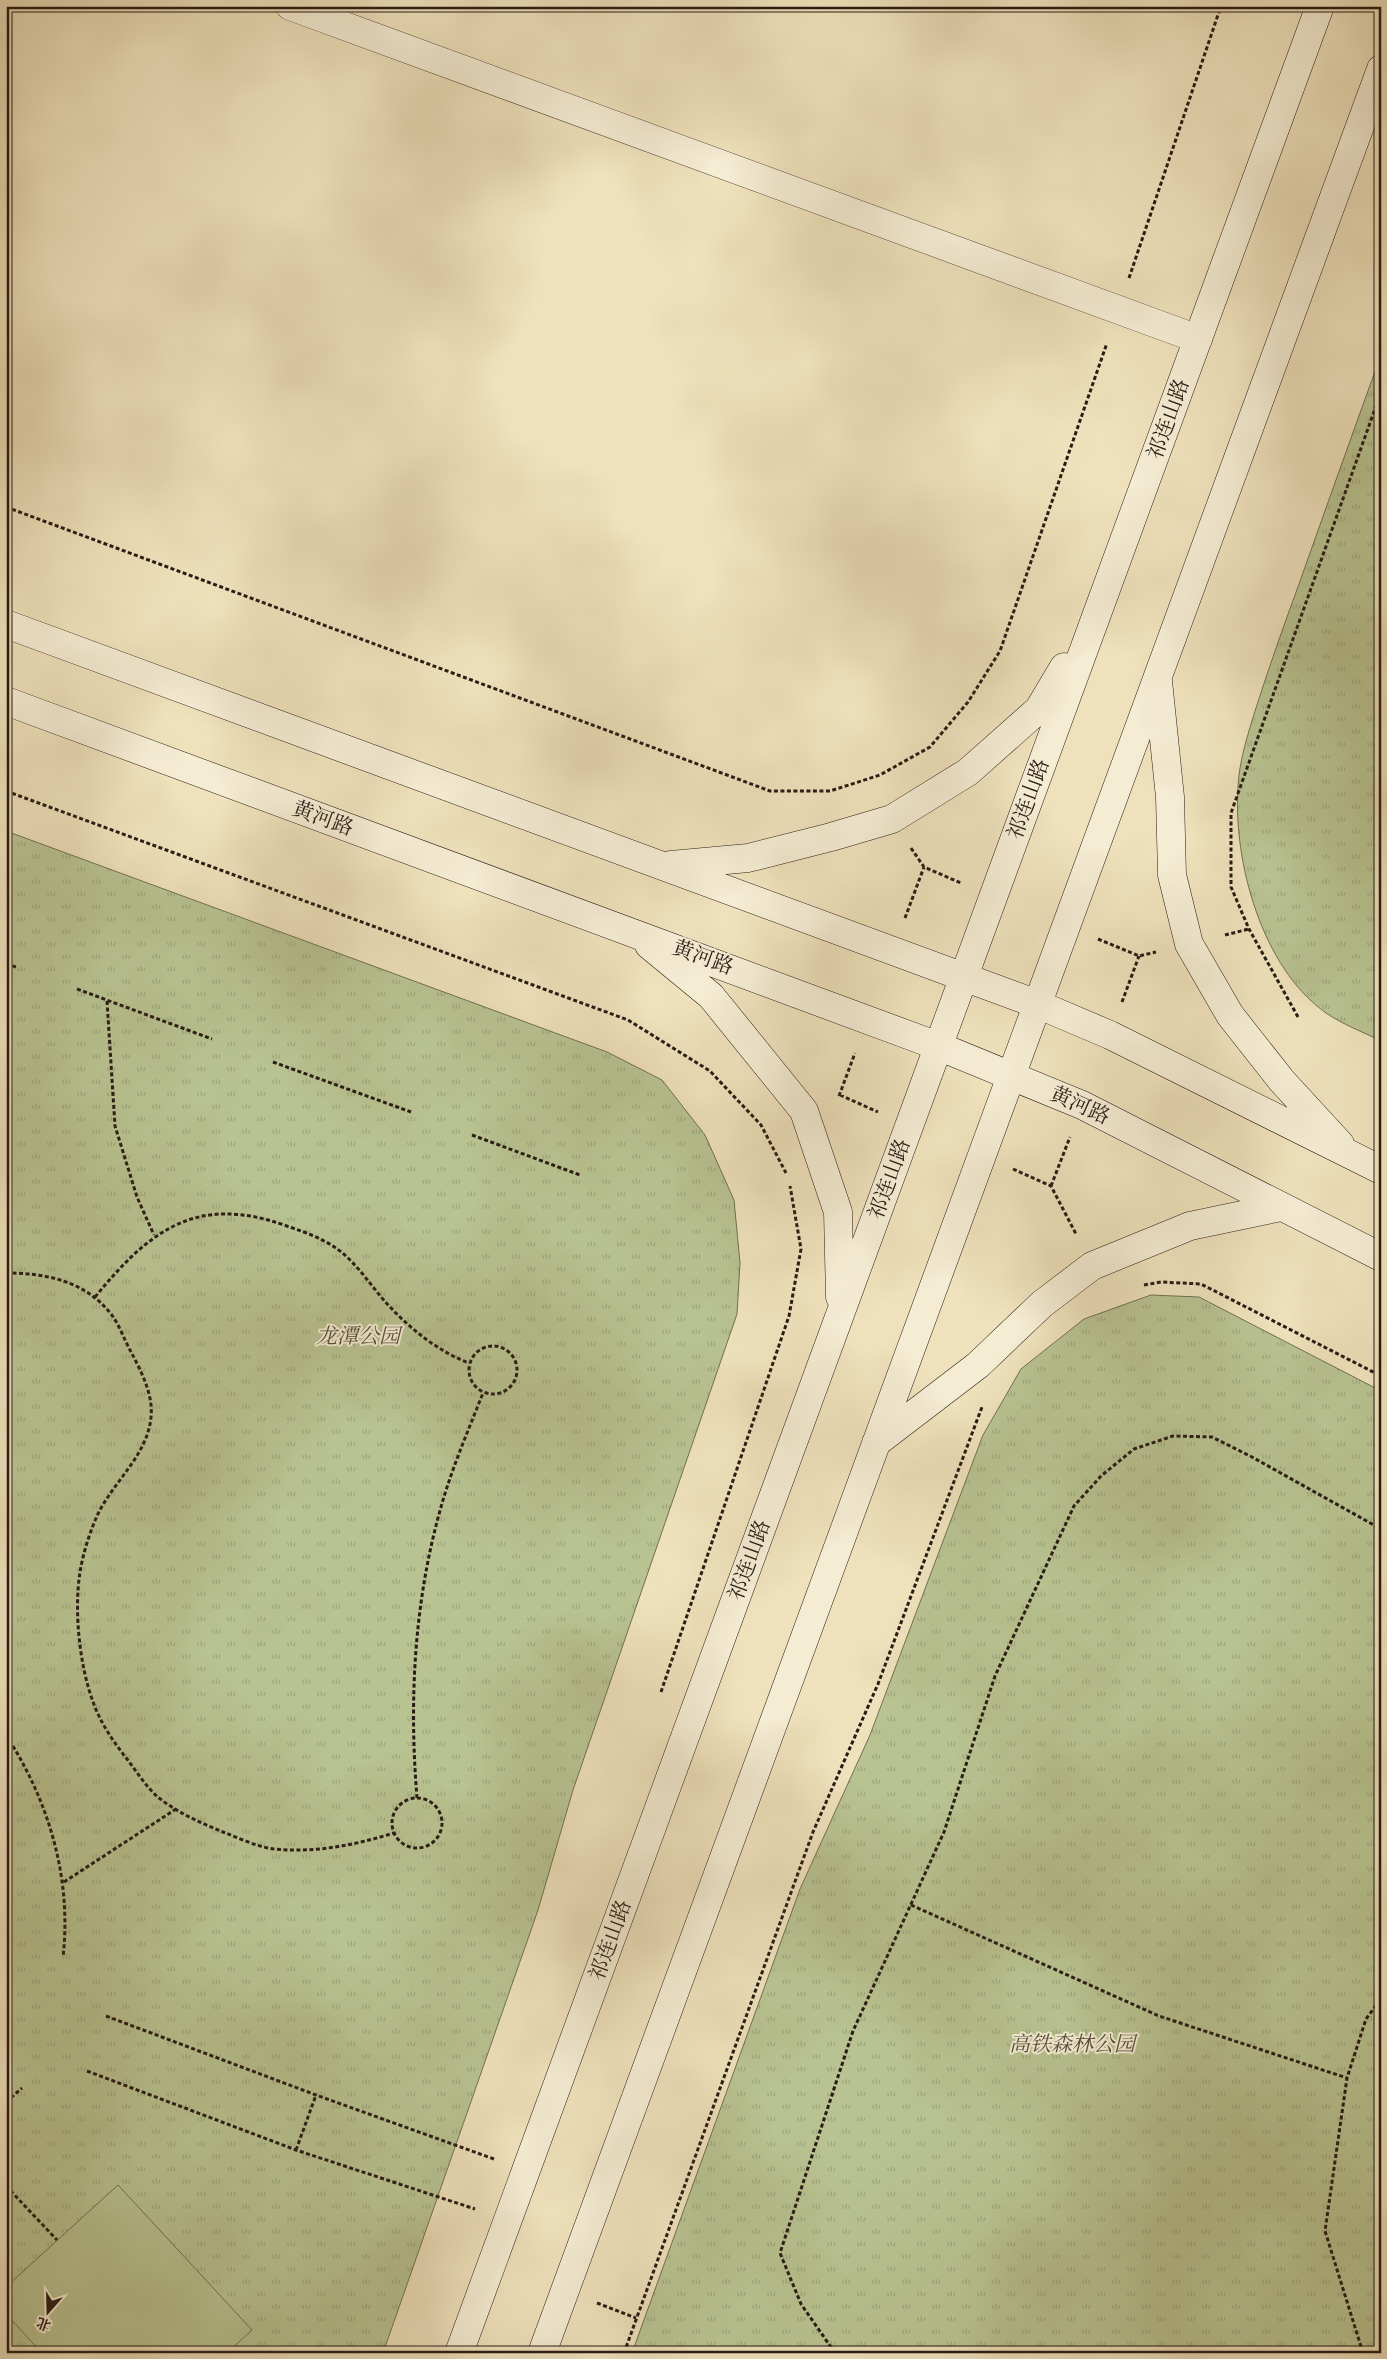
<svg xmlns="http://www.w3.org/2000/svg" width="1387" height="2359" viewBox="0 0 1387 2359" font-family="'IM FELL Double Pica','Noto Serif SC',serif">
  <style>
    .grass { fill: url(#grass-tufts); stroke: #706f52 }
    .pitch { fill: #b8c391; stroke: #706f52 }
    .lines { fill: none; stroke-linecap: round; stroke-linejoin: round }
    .minor-casing { stroke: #5a4c3e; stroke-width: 29 }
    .secondary-casing { stroke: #291b14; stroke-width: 29 }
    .path { stroke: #291b14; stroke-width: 3; stroke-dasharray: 4 2.5; stroke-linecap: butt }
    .minor { stroke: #f4ecd3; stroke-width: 28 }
    .secondary { stroke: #f4ecd3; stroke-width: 28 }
    .labels { text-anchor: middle; stroke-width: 4; stroke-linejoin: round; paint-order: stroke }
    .street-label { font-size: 21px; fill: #291b14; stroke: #f4ecd3 }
    .park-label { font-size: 21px; font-style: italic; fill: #544d3a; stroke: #f4ecd3 }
  </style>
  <defs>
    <pattern id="grass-tufts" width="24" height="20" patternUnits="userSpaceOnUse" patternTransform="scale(1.25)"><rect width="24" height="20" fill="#b8c391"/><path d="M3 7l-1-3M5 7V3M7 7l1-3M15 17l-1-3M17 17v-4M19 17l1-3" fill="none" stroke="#9ea77c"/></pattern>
  </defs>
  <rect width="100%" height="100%" fill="#eee1bb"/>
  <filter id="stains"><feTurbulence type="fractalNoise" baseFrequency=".004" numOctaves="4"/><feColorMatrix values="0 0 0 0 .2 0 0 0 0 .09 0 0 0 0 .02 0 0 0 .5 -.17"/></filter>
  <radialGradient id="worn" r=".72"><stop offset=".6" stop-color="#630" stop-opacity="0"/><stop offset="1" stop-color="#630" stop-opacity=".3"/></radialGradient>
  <path class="grass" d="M1381,355V1041C1363,1032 1342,1024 1326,1013C1262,968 1233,862 1238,787C1239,761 1248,734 1256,708C1269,667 1284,625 1299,584C1326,508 1353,432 1381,355Z
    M6,831L607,1052L662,1080L705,1135L734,1200L740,1263L737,1314L573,1790L538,1910L383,2353H6Z
    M1151,1295L1199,1297L1381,1391V2353H632L800,1889L870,1735L983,1435L1021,1369L1084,1319Z"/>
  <path class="pitch" d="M118,2185L252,2330L227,2353H42L6,2314V2287Z"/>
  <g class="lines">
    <g class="minor-casing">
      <path id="minor" d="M290,6L1198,339"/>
    </g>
    <g class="secondary-casing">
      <path id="secondary" d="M6,624L1037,1004L1110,1035L1381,1170
        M1158,681L1170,797L1172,875L1189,944L1230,1015L1282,1081L1340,1144
        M6,701L938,1046L1082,1105L1381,1257
        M671,865L748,858L831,837L892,819L968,772L1039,709L1064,667
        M649,945L711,996L804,1111L838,1212L840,1297
        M876,1443L978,1365L1042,1304L1092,1266L1190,1226L1281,1207
        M459,2353L1320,6
        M542,2353L1381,69"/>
    </g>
    <path class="path" d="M1129,278L1221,6
      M6,507L770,791H830L880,775L930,747L968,702L1000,651L1107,343
      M6,791L628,1020L710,1071L761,1125L786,1173
      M911,848L924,867L961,883
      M905,918L924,867
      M1225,935L1249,929
      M1098,939L1139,956L1156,952
      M6,964L16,967
      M77,989L212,1039
      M107,1001L115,1126L137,1197L154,1235
      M1122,1002L1139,956
      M1298,1017L1249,929L1231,887V813L1381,392
      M273,1062L411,1112
      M840,1095L878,1112
      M839,1096L855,1053
      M472,1135L580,1175
      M1013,1169L1051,1186L1076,1234
      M1051,1186L1070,1137
      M6,1273C46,1273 85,1281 111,1314C119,1324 124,1339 130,1350C139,1367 149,1386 151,1405C155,1450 114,1479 97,1516C89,1534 83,1554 80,1572C73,1616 81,1684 102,1722C110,1737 120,1750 130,1763C139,1775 148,1789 159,1798C178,1813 201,1823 223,1832C239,1838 257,1847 274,1849C316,1853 355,1845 394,1833
      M1144,1285L1161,1282L1201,1284L1381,1376
      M95,1297C149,1231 196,1194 284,1225C307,1233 329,1240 347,1257C364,1273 376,1293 392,1309C414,1332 440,1352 469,1363
      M469 1370a24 24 0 1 1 48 0a24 24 0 1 1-48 0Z
      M661,1692L789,1316L801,1249L790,1186
      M6,1735C49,1801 72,1879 63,1957
      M417,1798C409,1700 414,1602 441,1507C452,1468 468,1431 483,1393
      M392 1823a25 25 0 1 1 50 0a25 25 0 1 1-50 0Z
      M64,1882L176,1809
      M911,1905L1159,2016L1347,2078
      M106,2016L316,2095L494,2159
      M87,2071L296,2150L475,2209
      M6,2102L22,2088
      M296,2150L316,2095
      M6,2186L57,2240
      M597,2303L636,2318
      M624,2353L813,1832L878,1684L982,1407
      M835,2353L801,2304L780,2253L853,2031L944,1832L995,1676L1074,1506L1101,1476L1134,1449L1173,1436L1212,1437L1252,1457L1381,1529
      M1363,2353L1325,2231L1347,2078L1366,2019L1381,1999"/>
    <use href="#minor" class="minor"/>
    <use href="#secondary" class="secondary"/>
  </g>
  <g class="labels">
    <g class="street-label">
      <text transform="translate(1168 419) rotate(-70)" y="7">祁连山路</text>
      <text transform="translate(1028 799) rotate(-70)" y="7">祁连山路</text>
      <text transform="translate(323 818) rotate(20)" y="7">黄河路</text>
      <text transform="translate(703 957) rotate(20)" y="7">黄河路</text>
      <text transform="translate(1080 1105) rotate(24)" y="7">黄河路</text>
      <text transform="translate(889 1179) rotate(-70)" y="7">祁连山路</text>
      <text transform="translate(749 1560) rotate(-70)" y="7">祁连山路</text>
      <text transform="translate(610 1940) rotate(-70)" y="7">祁连山路</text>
    </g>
    <g class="park-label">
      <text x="358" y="1343">龙潭公园</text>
      <text x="1072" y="2051">高铁森林公园</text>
    </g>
  </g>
  <rect width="1387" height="2359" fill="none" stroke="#eee1bb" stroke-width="25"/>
  <rect x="8" y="8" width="1372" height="2344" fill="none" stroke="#291b14" stroke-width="2.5"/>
  <rect x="12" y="12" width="1362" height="2334" fill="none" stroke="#291b14"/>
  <g transform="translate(48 2312) rotate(200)" stroke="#f4ecd3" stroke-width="4" paint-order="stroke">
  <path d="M0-4L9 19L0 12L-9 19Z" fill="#291b14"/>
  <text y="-8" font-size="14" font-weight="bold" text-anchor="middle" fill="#291b14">北</text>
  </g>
  <rect width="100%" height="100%" filter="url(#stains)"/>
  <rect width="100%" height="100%" fill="url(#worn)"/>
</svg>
